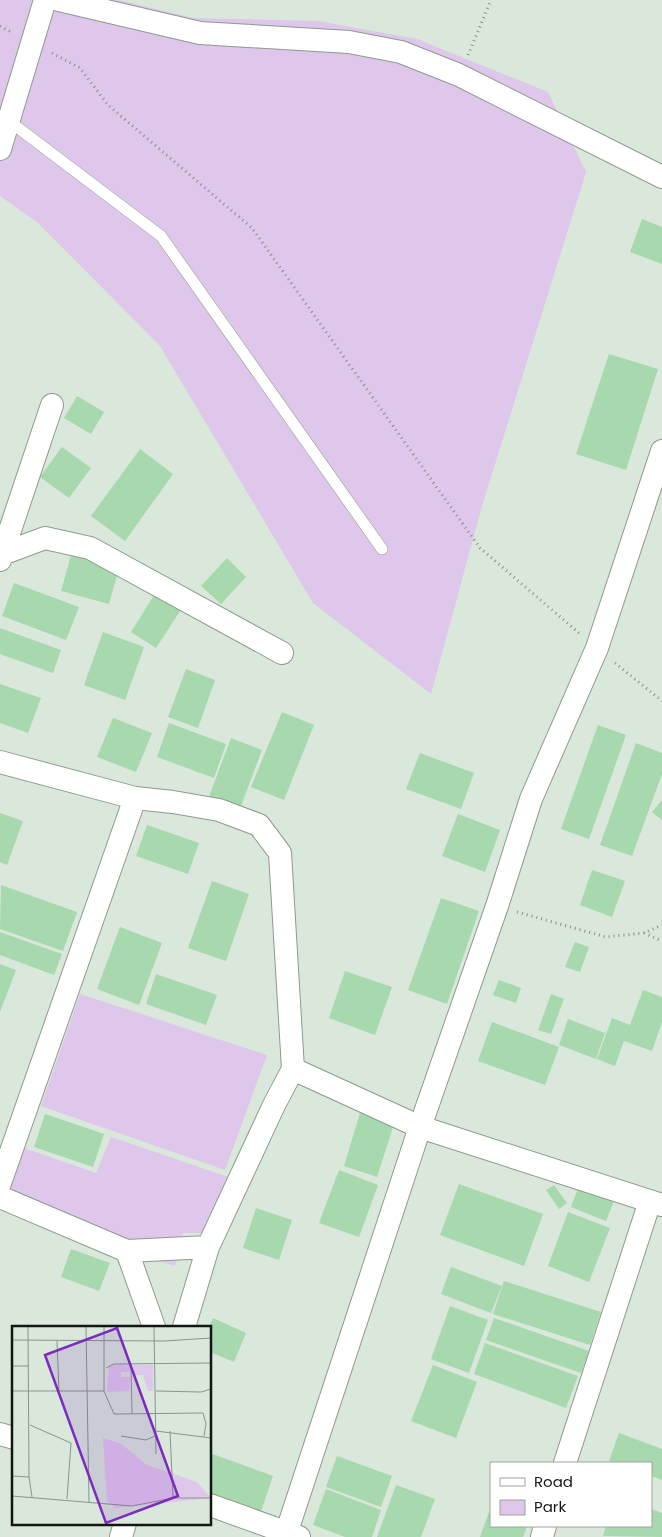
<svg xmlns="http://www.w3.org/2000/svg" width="662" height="1537" viewBox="0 0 662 1537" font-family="Poppins,sans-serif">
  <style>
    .green { fill: #dfc6eb }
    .building { fill: #a8d8ad }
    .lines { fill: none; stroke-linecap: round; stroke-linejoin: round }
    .service-casing { stroke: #8e9a8f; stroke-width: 12 }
    .minor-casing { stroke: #8e9a8f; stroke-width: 24 }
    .path { stroke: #889188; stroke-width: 3; stroke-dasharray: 1 4; stroke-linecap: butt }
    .service { stroke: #fff; stroke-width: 11 }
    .minor { stroke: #fff; stroke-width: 22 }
    .inset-road { fill: none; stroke: #8a948b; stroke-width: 1 }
    .view { fill: #7b2cbf; fill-opacity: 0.15; stroke: #7b2cbf; stroke-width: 2.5 }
    .inset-edge { fill: none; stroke: #131713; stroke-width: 2.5 }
  </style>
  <rect width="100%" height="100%" fill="#dae7db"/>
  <path class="green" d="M0,0H119L193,18L318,21L417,39L548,92L586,172L482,506L431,694L313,603L160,346L37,222L0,196Z
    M80,994L267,1055L225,1170L41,1106Z
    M111,1137L228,1177L208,1233H183L175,1266L0,1207L21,1147L96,1173Z"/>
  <path class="building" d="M642,219L662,227V264L630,252Z
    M609,354L658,369L626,470L576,454Z
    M77,396L104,412L91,434L64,418Z
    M62,447L91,468L69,498L40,477Z
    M140,449L173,474L125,541L91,516Z
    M72,552L120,565L109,604L61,591Z
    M227,558L246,577L221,604L201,586Z
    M14,583L79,607L66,640L2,616Z
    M156,592L182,608L156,648L131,632Z
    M0,628L61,650L53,673L0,654Z
    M103,632L144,647L125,700L84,685Z
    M186,669L215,680L198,728L168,717Z
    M0,684L41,698L28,733L0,723Z
    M282,712L314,725L284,800L251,787Z
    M113,718L152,733L136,772L97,757Z
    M169,723L226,744L214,778L157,757Z
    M598,725L626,735L589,839L561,829Z
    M231,738L262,750L238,814L207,802Z
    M636,743L662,753V774L632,856L600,845Z
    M420,753L474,773L461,809L406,789Z
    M662,800V820L652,812Z
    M0,813L23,821L7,865L0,862Z
    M458,814L500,830L485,872L442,856Z
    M147,825L199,843L188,874L136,856Z
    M592,870L625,881L612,917L580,905Z
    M212,881L249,894L226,961L188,948Z
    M1,885L77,912L63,951L0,929Z
    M441,898L479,911L447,1004L408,990Z
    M120,927L162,943L139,1005L97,989Z
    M0,932L62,954L54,975L0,955Z
    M575,942L589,947L580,972L565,967Z
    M0,964L16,970L0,1012Z
    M345,971L392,987L375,1035L329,1018Z
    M156,974L217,995L206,1025L146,1004Z
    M499,980L521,988L516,1003L493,995Z
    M643,990L662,997V1022L652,1051L624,1041L615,1066L597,1059L612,1018L630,1025Z
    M551,994L564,999L551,1034L538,1030Z
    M568,1019L605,1033L596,1059L559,1045Z
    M492,1022L559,1047L545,1085L478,1061Z
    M360,1113L394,1124L377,1177L344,1166Z
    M45,1114L104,1134L93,1167L34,1147Z
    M339,1170L378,1185L359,1237L319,1223Z
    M459,1184L543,1214L524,1266L440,1235Z
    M554,1185L567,1203L559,1209L546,1190Z
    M578,1188L614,1201L606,1221L571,1207Z
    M256,1208L292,1220L279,1260L243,1248Z
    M568,1212L610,1228L589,1282L548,1266Z
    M71,1249L110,1263L99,1291L61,1277Z
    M451,1267L502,1286L491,1313L441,1294Z
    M504,1281L601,1312L590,1345L493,1314Z
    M450,1306L488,1320L469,1373L431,1359Z
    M213,1318L246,1333L234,1362L210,1352L209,1327Z
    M494,1318L589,1351L581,1373L486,1340Z
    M485,1343L578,1376L566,1408L474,1374Z
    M433,1365L477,1382L456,1438L411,1421Z
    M619,1433L662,1449V1480L651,1476V1463H616L609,1461Z
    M210,1453L273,1476L260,1514L210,1496Z
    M337,1456L392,1476L381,1507L326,1487Z
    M396,1485L435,1499L421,1537H377Z
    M326,1489L381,1510L372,1537H345L313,1525Z
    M651,1509L662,1513V1537L603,1536L606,1526H651Z
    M489,1512L491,1513V1526H527L523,1537H480Z"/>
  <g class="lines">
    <g class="service-casing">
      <path id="service" d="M9,121L161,236L382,549"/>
    </g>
    <g class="minor-casing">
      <path id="minor" d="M59,0L200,33L349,42L401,52L459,75L662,177
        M0,149L45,0
        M2,554L45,538L90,548L282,653
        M0,560L52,405
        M0,762L135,798L173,802L219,810L259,825L280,853L293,1069L274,1105L208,1247L184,1327
        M293,1069L420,1127L662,1205
        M0,1183L135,798
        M0,1197L127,1251L208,1247
        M127,1251L154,1327
        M0,1434L14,1438
        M565,1463L650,1201
        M210,1505L299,1537
        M121,1537L125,1523
        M285,1537L420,1127L497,906L531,799L597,648L662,451
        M542,1537L545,1526"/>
    </g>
    <path class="path" d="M0,26L13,33
      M52,53L80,68L108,105L252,228L480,548L579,633
      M468,55L491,0
      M615,663L662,701
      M517,912L606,937L644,933L662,925
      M644,933L662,941"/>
    <use href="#service" class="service"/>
    <use href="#minor" class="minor"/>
  </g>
  <g transform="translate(12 1326)">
    <rect width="199" height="199" fill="#dae7db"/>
    <path d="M118,38V46H109V51H118V65L95,66L97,39ZM121,39H141V65H136L131,49H121ZM91,112L108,117L135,139L185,156L199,172L103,182L95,175Z" fill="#dfc6eb"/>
    <path class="inset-road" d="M16,1L17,151L20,171M74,1L77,176M92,1V65L102,88L191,87L194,98L192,110M142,1L144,128M0,14L152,15L199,12M45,15L47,65M119,39L120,88M0,40H16M94,42L102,38L199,37M0,65H92M144,65L189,66L199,63M18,99L59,117L55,173M144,105L199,112M158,105L161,172M109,110L134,114L143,110M0,150L17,151M0,170L120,180L161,172H199"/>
    <path class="view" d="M105,2L166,170L94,197L33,29Z"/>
    <rect width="199" height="199" class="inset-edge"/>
  </g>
  <rect x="490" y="1462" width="162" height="65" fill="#ffffff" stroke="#a1a2a1"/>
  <rect x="500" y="1478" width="25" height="8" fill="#ffffff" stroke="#a1a2a1"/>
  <text x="534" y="1487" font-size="15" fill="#131713">Road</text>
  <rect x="500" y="1500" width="25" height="15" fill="#dfc6eb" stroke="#a1a2a1"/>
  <text x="534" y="1512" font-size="15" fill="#131713">Park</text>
</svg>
